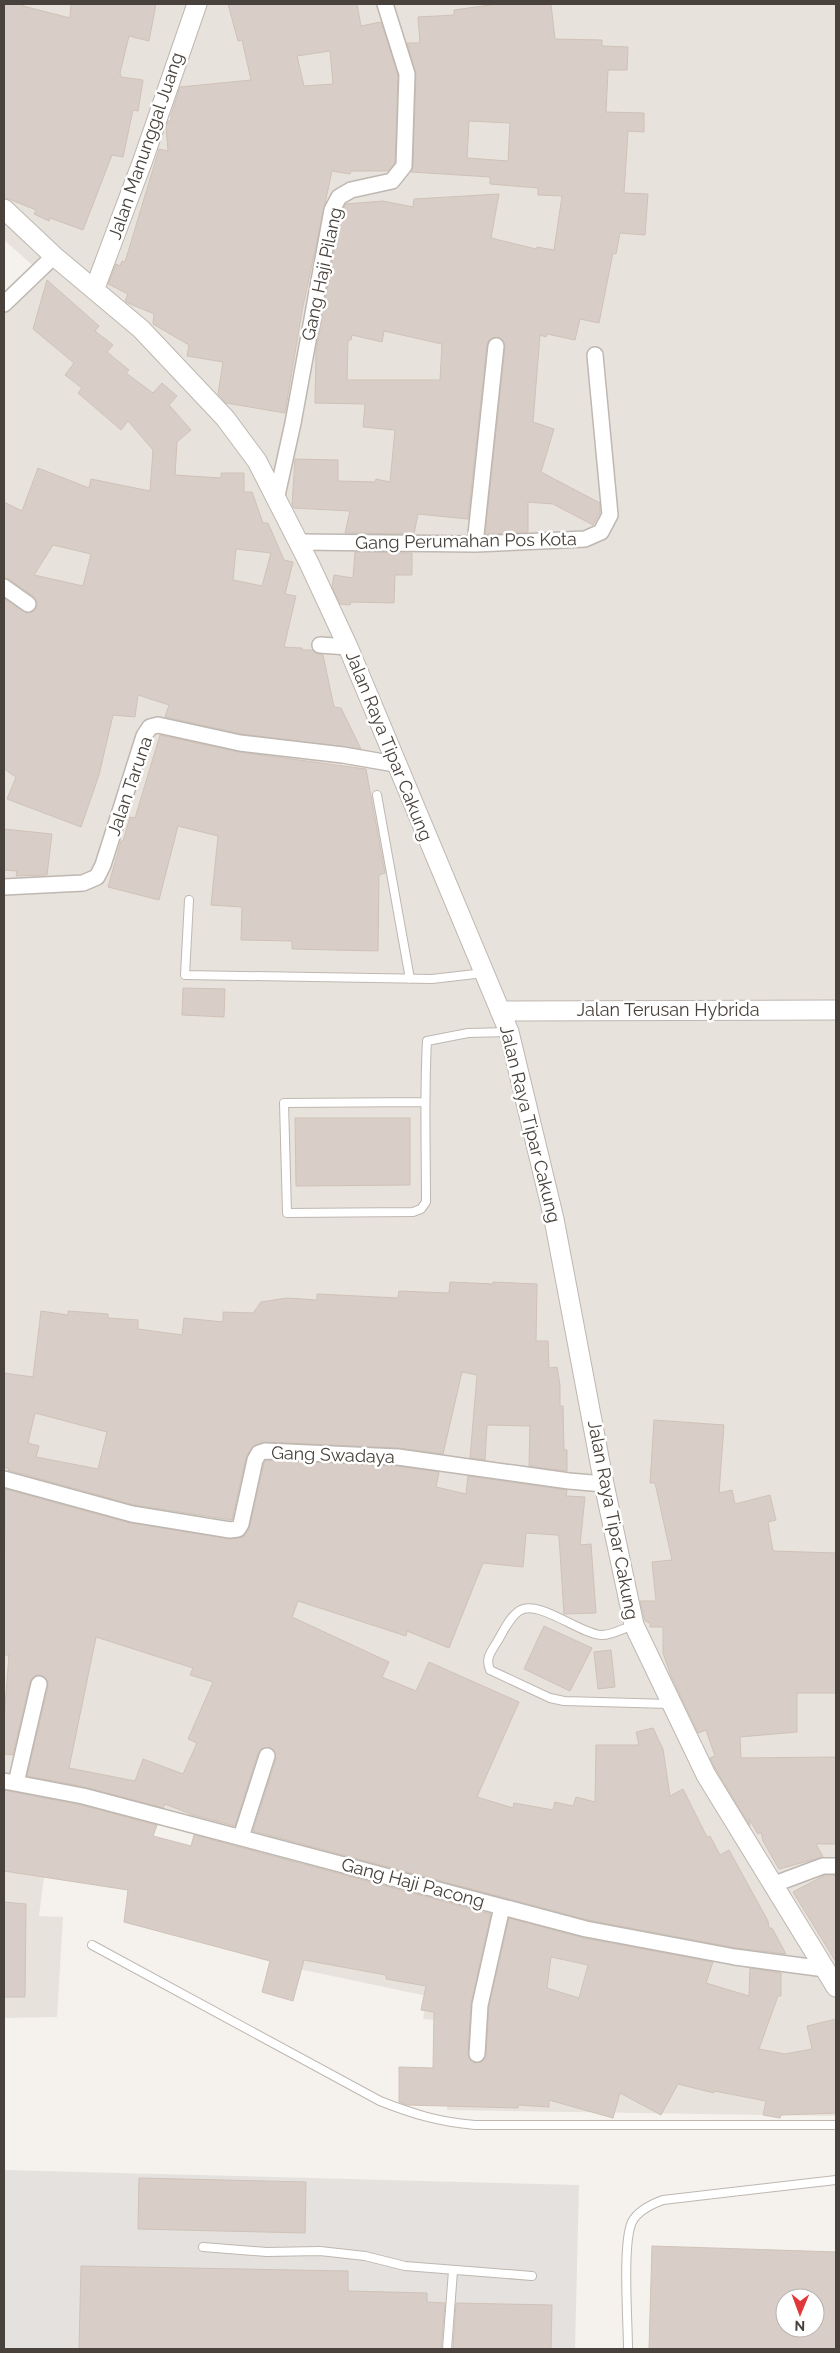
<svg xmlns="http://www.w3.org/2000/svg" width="840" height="2353" viewBox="0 0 840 2353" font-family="Raleway,sans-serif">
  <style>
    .residential { fill: #e8e2dc }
    .industrial { fill: #e5e1de }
    .building { fill: #d8cec7; stroke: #cfc2b8; fill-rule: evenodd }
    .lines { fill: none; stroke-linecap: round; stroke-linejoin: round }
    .service-casing { stroke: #bfb7b1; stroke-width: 10 }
    .minor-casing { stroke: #bfb7b1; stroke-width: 18 }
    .tertiary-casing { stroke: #bfb7b1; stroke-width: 21 }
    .service { stroke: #fff; stroke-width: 8 }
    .minor { stroke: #fff; stroke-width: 15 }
    .tertiary { stroke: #fff; stroke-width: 19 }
    .labels { text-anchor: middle; stroke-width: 5; stroke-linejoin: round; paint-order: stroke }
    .street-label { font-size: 18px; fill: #49413b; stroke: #fff }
  </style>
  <rect width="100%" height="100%" fill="#f5f1ed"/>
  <path class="residential" d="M4,4H836V2116L447,2110L449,2021L423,2019L427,1996L280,1965L306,1858L54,1797L39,1916L63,1917L57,2017L4,2018V296L37,269L4,240Z"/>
  <path class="industrial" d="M4,2170L579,2185L575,2349H4Z"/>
  <path class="building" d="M4,4H24L23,6L70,18L71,4H156L149,41L129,36L120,73L121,77L143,80L138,111L133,110L123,157L112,155L83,230L50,218L49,221L34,214L36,210L4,197Z
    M228,4H357L361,26L381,22L398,75L395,163L388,171H351L350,174L332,171L302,311L285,413L226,403L218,394L223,362L187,356L189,345L153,324L154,314L128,303L125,301L128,294L108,284L116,264L120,266L122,261L125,262L159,149L168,151L166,127L168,121H171V115L180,87L251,80L242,40L238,41ZM330,51L333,84L304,86L297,56Z
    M497,4H551L555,39L602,40V46L628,47L627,70H608L606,112L644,113V132L628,131L624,193L648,194L645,235L620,233L616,254L613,253L599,323L580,319L575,340L547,334L546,337L540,335L533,422L554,429L541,472L600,503V513L593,525L553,504L528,502V532L485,534L505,347L502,339L496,337L489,340L487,345L468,519L418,514L414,534L345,533L350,511L294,508L292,505L295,459L338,460V481L375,482L376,479L390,482L395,430L363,427L365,404L315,403L316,351L341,213L346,204L383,201L413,207L414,199L499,194L491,238L536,249L537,247L554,250L562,196L538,195V188L490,184V177L411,172L413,166L416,74L407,43H420L418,17L454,15V10ZM469,121L510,123L508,161L467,158ZM384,331L442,344L440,380H347L348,340H351L352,335L382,342Z
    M47,280L99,326L95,331L113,345L107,352L129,370L126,373L153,393L162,383L177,396L169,405L191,430L177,442L175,475L221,478V473H244V492H252L263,523H268L284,560L293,562L285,594L296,596L284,647L302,648V650H312L315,653L323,655L334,707L341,708L361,749L242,734L165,717L169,705L138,695L135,717L113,715L99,775L81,827L7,799L16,777L4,769V598L27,613L32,612L37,604L33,596L9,579L4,578V502L22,511L38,468L89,488L91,479L150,491L153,450L128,421L121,430L78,393L82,388L65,375L74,363L33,329ZM53,545L91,554L83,586L34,575ZM236,549L271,553L262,586L233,580Z
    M355,552L412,553V575H395L394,603L351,602L350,605L340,604L332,587L334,575L353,578Z
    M160,735L239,752L366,769L385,873L379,875L378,951L292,949V941L241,940L242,907L211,905L218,836L178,826L159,900L108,887L121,841H123L130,817L135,818Z
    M4,829L52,834L47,875L16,876L17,871L4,870Z
    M183,988L225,989L224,1017L182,1015Z
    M295,1118H410V1185L296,1186Z
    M450,1282L493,1284V1282L537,1284L536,1341H548L549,1368L557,1367L560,1385V1406H563L564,1450H567V1471L529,1466L530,1426L487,1425L485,1460L470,1458L477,1375L462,1372L443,1454L399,1448L262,1442L251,1448L246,1458L232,1520L134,1505L8,1470L9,1469L4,1467V1373L33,1377L41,1311L68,1315V1311L108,1314V1318L138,1320V1329L182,1335L184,1318L223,1322V1312L253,1313L261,1302L287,1298L317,1300V1294L398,1298L399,1291L449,1293ZM35,1413L107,1432L98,1469L36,1457L39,1446L28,1443Z
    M654,1420L724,1425L719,1493L732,1490L735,1504L770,1495L776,1520L768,1522L773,1551L836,1553V1693H797V1732L740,1737L741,1758L836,1757V1844H816L823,1857L779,1869L763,1841L761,1832L758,1834L749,1819L750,1826L716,1770L710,1758L715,1756L706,1730L698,1733L671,1676L663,1653V1627H650V1623L645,1621L640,1601H656L652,1562L672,1560L655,1483H650Z
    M266,1460L397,1466L439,1472L436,1487L466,1494L468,1476L567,1490L566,1496L585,1497L580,1545L591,1544L596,1613L564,1614L559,1537L557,1535L526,1533L523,1567L483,1563L449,1648L407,1631L406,1636L298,1601L292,1617L389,1662L382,1677L416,1691L429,1662L519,1702L477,1797L513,1808L514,1803L553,1810L555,1802L573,1806L576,1797L595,1802L596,1745H639L636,1732L653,1728L663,1749L670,1796L683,1789L707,1837L710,1836L720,1855L729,1850L768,1921L769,1928H772L786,1954L736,1948L588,1920L253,1831L276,1759L274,1750L269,1747L261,1749L258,1753L235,1826L193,1815L165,1804L163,1808L85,1787L27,1776L48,1686V1681L42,1675H36L30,1682L13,1755L4,1754V1720L9,1655H4L5,1489L130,1523L231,1539L243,1537L249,1529L264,1463ZM96,1637L193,1668L190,1675L213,1682L188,1739L197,1743L183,1774L143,1759L135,1781L69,1768Z
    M544,1626L592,1648L570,1691L524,1669Z
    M611,1650L615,1687L598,1689L594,1652Z
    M4,1790L81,1805L157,1825L153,1836L191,1846L194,1835L491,1914L471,2004L468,2054L471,2062L476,2063L482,2062L486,2055L489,2006L509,1918L584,1938L713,1962L706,1983L749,1996L750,1968L781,1973V1996H778L759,2049L785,2054L812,2049L807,2026L836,2019V2113L781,2115L780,2118L763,2115L766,2101L714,2091V2093L678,2084L661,2115L620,2093L613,2118L549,2100V2107L518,2105V2108L407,2105L399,2102V2067L433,2068L434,2012L421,2010L426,1986L386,1979V1975L304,1960L293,2001L262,1992L270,1961L124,1922L128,1890L4,1871ZM551,1957L588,1965L579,1998L547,1988Z
    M825,1875H835L836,1878V1962L793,1892Z
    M4,1902L26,1904L25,1997H4Z
    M139,2178L306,2182L305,2233L138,2229Z
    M652,2246L836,2252V2349H649ZM785,2298H815V2328H785Z
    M81,2266L348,2271V2291L427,2293V2302L445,2303L441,2349H79Z
    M456,2303L552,2305L551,2349H453Z"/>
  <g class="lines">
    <g class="service-casing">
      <path id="service" d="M377,795L410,979
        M189,900L185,975L432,979L484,973
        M425,1102L284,1103L287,1213L413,1212L421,1209L426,1202C426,1148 424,1095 427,1041L468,1033L509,1032
        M634,1625C624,1628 610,1636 601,1635C580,1634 537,1598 519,1611C509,1618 503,1632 497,1642C491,1652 485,1658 490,1670L550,1698L564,1701L670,1704
        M92,1945L380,2101C413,2114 439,2122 475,2125H836
        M203,2247L267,2252L320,2251L365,2256L405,2266L532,2276
        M447,2349L453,2271
        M628,2349C628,2322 622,2243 632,2222C638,2210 652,2204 663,2200L836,2180"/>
    </g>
    <g class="minor-casing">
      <path id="minor" d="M4,304L54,256
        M276,500L293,423L332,210L339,197L351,190L392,181L404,166L407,74L385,4
        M299,542L475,544L585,539L601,532L610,515L595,355
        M475,544L496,346
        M4,587L28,604
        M320,645L348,647
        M4,887L83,883L97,877L103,865L144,736L150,727L158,725L240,743L343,755L395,764
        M4,1479L132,1514L230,1530L238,1529L241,1524L255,1460L259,1453L265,1451L398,1457L569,1481L604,1484
        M4,1781L83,1796L586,1929L735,1957L825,1969
        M16,1783L39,1684
        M241,1837L267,1756
        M772,1885L823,1866H836
        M477,2054L480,2005L502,1907"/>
    </g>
    <g class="tertiary-casing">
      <path id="tertiary" d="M4,209L54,256L141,329L225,418L257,461L309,563L348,647L509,1032L554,1219L604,1484L634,1625L706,1775L836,1987
        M95,288L143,160L197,4
        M500,1011L836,1010"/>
    </g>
    <use href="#service" class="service"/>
    <use href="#minor" class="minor"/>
    <use href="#tertiary" class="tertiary"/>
  </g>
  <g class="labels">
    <g class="street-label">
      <text transform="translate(146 146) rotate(-71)" y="6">Jalan Manunggal Juang</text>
      <text transform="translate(322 274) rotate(-78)" y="6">Gang Haji Pilang</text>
      <text transform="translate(466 541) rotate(-1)" y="6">Gang Perumahan Pos Kota</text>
      <text transform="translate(389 746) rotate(68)" y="6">Jalan Raya Tipar Cakung</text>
      <text transform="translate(130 786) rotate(-71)" y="6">Jalan Taruna</text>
      <text x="668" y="1016">Jalan Terusan Hybrida</text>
      <text transform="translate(530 1124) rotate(76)" y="6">Jalan Raya Tipar Cakung</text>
      <text transform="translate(333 1455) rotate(2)" y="6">Gang Swadaya</text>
      <text transform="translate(613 1520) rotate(79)" y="6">Jalan Raya Tipar Cakung</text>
      <text transform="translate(413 1883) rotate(15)" y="6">Gang Haji Pacong</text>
    </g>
  </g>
  <rect width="840" height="2353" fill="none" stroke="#49413b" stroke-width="10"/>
  <g transform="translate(800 2313) rotate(181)"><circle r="24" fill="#ffffff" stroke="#b6b3b1"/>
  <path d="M0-4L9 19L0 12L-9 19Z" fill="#e0383a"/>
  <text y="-8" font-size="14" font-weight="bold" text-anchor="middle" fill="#49413b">N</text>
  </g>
</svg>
